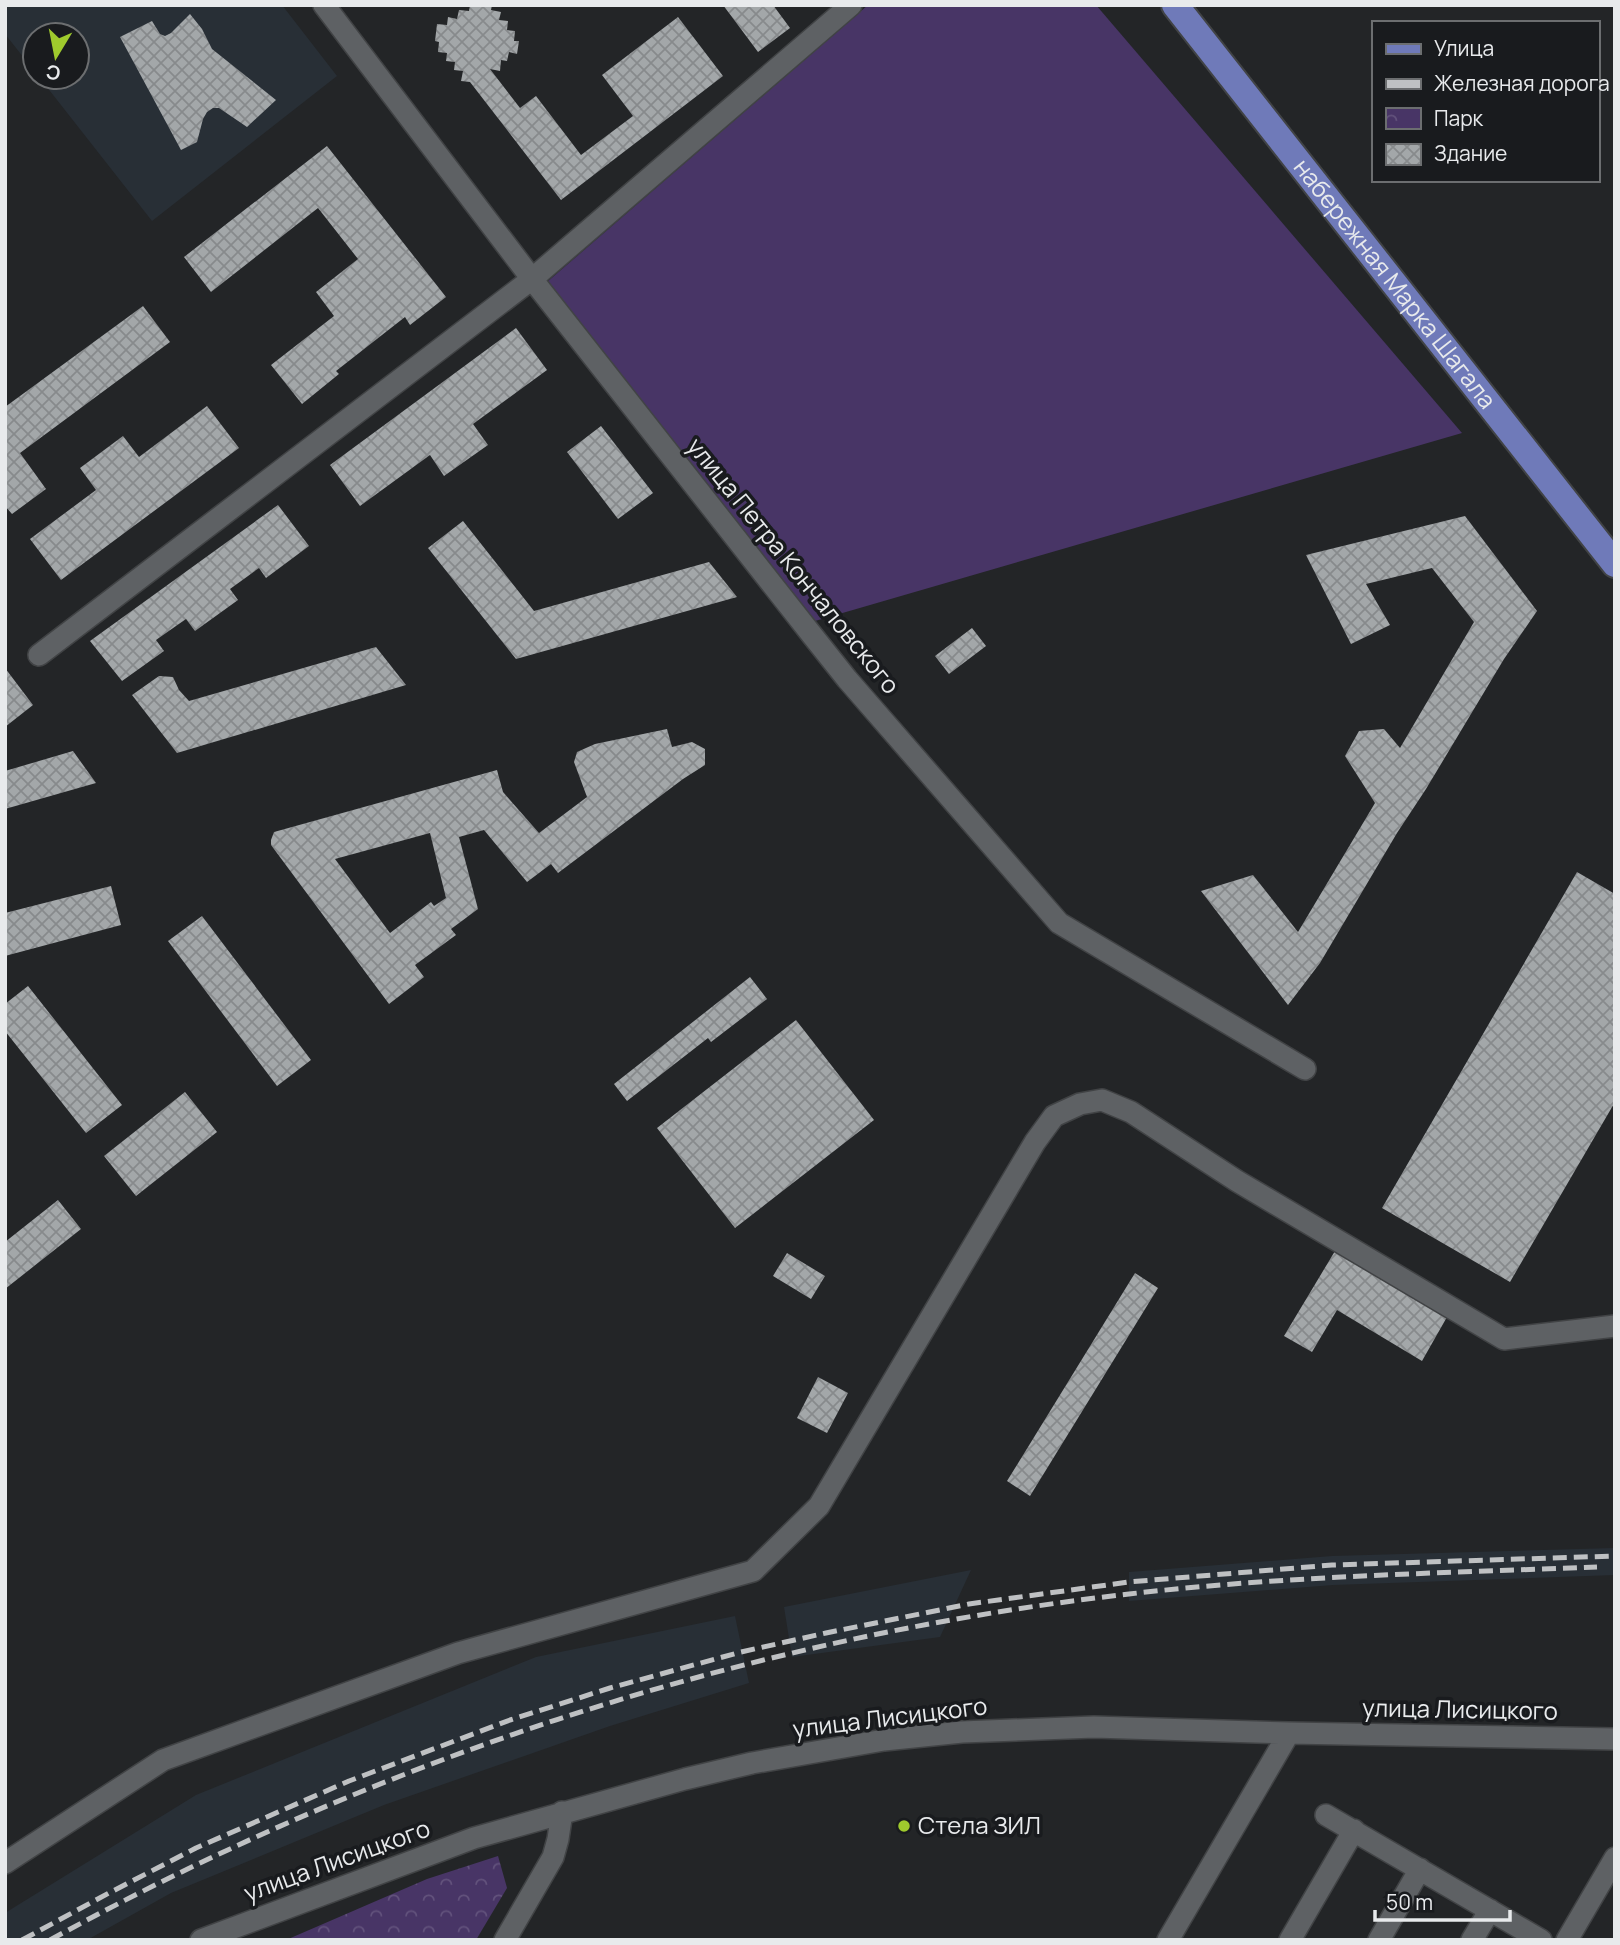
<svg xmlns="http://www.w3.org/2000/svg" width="1620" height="1945" viewBox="0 0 1620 1945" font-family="Manrope,sans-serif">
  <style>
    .built { fill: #282f36 }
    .grass { fill: #483566 }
    .park { fill: url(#park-crowns) }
    .building { fill: url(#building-cross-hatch); fill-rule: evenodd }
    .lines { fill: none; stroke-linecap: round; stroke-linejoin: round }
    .minor-casing { stroke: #414345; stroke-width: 24 }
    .major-casing { stroke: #414345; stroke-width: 30 }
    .minor { stroke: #5e6164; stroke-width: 21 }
    .major { stroke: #6f7ab9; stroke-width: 26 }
    .rail { stroke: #bfc1c3; stroke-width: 5; stroke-dasharray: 14 7; stroke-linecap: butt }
    .poi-dot { fill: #9fca2d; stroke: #191b1e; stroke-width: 2.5 }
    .labels { text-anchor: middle; stroke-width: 7; stroke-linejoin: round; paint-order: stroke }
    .street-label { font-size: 24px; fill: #e8eaec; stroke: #191b1e }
    .poi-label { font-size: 24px; fill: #e8eaec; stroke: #191b1e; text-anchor: start }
  </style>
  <defs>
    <pattern id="park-crowns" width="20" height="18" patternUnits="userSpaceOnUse" patternTransform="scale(1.75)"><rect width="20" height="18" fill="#483566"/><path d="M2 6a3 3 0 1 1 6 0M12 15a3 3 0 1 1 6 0" fill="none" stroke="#62527c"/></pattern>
    <pattern id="building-cross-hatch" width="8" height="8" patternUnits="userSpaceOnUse" patternTransform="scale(1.75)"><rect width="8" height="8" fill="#a3a7a9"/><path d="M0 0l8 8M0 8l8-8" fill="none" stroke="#878a8c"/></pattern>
  </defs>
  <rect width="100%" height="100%" fill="#232527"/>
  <path class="built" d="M5,5H282L337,76L152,221L39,77H77V35H35V72L5,34Z
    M1615,1548V1575L1333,1585L1129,1601V1572L1332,1556Z
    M971,1570L940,1637L792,1657L784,1607Z
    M735,1616L749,1683L610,1726L384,1805L171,1893L87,1940H5V1913L196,1795L536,1657Z"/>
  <path class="grass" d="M868,5H1096L1462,433L815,621L547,282Z"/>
  <path class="park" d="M498,1856L507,1888L476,1940H286L427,1879Z"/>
  <path class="building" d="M470,5H492L491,10L501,12L499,20L508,21L507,30L515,31L514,41H519L517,54L509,52L507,61L501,60L500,71L490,69L520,108L536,96L581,155L633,116L602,75L678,17L723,76L561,200L470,82L461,81L463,71L454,70L455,62L446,61L447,53L438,52L439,42L435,41L437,24L447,25L448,17L457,19L459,10L469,11Z
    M723,5H773L790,28L758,52Z
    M190,14L202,29L212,49L276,100L247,127L219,108H213L207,112L203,119L197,142L181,150L120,37L152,21L160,34L165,36L171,33Z
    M327,146L446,297L410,325L405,317L336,371L339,374L302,404L271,365L334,316L316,292L358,259L318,208L211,292L184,257Z
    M143,306L170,342L20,453L46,489L12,514L5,506V407Z
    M516,328L547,370L473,424L488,445L444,476L430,455L360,506L330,465Z
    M207,406L239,448L61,580L30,539L96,490L80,468L123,436L139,457Z
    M601,426L653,493L618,519L567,452Z
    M278,505L309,546L266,578L259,568L230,589L238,600L195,631L186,619L156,640L164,651L122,681L90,641Z
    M1465,516L1537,611L1504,659L1426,789L1397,833L1320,963L1288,1005L1201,891L1253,875L1298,932L1375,803L1345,756L1359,731L1384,729L1400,748L1474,622L1432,568L1366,584L1390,625L1351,644L1306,555Z
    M463,521L534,611L709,562L737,597L516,659L428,548Z
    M972,628L986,646L949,674L935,656Z
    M376,647L406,685L177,753L132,695L159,676L173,677L179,690L189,701Z
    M5,668L33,705L5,727Z
    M667,729L672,747L692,742L705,749V765L683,779L558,873L551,864L527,882L484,830L459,837L478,909L451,929L456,935L415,965L424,977L389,1004L271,845V840L274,832L497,770L503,792L539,833L587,797L574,762L577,752L595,744ZM430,833L446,898L434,906L431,902L390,933L335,859Z
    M73,751L96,783L5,809V771Z
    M1577,872L1615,894V1102L1510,1282L1382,1208Z
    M111,886L121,925L5,956V913Z
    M202,916L311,1060L277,1086L168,941Z
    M750,977L767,999L711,1042L708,1038L627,1101L614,1084Z
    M28,986L122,1105L86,1133L5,1031V1004Z
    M796,1020L874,1120L735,1228L657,1128Z
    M185,1092L217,1132L136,1196L104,1156Z
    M58,1200L81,1229L5,1289V1242Z
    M1335,1251L1447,1317L1422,1361L1337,1310L1312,1352L1284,1336Z
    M787,1253L825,1276L811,1299L773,1276Z
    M1135,1273L1158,1288L1030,1496L1007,1481Z
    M818,1377L848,1393L827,1433L797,1418Z"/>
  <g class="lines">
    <g class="minor-casing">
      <path id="minor" d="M324,5L532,279L812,635L847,679L1059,923L1305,1069
        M39,655L532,279L851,5
        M1326,1815L1541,1940
        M5,1863L163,1760L458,1653L753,1571L819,1506L1035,1142L1054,1116L1080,1104L1102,1100L1131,1112L1237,1181L1504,1339L1615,1326
        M201,1940L474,1838L685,1779L752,1763L884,1740L962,1732L1094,1727L1289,1733L1615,1739
        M505,1940L553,1857L558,1839L562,1812
        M1168,1940L1289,1733
        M1290,1940L1354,1830
        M1379,1940L1420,1869
        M1472,1940L1490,1910
        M1567,1940L1615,1858"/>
    </g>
    <g class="major-casing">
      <g id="major">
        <path id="s1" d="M1175,5L1615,564"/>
      </g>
    </g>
    <use href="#minor" class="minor"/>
    <use href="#major" class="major"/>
    <path class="rail" d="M22,1940L109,1893L196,1848L349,1781L510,1720L610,1688L741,1652L826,1633L969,1604L1129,1582L1332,1565L1615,1556
      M50,1940C384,1757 750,1637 1129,1594C1284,1576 1442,1573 1597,1567"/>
  </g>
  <circle class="poi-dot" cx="904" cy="1826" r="7"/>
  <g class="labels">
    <g class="street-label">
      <text dy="8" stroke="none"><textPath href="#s1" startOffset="355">набережная Марка Шагала</textPath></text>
      <text transform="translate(793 566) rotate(51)" y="8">улица Петра Кончаловского</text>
      <text transform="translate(1460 1710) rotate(1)" y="8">улица Лисицкого</text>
      <text transform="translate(890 1718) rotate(-7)" y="8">улица Лисицкого</text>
      <text transform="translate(337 1861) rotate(-20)" y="8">улица Лисицкого</text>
    </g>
    <g class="poi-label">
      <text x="918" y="1834">Стела ЗИЛ</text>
    </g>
  </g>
  <rect width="1620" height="1945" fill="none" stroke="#e8eaec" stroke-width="14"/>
  <rect x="1372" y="21" width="228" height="161" fill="#191b1e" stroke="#6c6e70" stroke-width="2"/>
  <rect x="1386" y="44" width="35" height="10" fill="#6f7ab9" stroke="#6c6e70" stroke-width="2"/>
  <text x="1434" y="56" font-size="21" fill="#e8eaec">Улица</text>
  <rect x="1386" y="79" width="35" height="10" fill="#bfc1c3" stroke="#6c6e70" stroke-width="2"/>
  <text x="1434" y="91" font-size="21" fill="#e8eaec">Железная дорога</text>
  <rect x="1386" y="108" width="35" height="21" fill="url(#park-crowns)" stroke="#6c6e70" stroke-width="2"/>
  <text x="1434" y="126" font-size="21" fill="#e8eaec">Парк</text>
  <rect x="1386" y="144" width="35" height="21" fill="url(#building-cross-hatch)" stroke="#6c6e70" stroke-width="2"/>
  <text x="1434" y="161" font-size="21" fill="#e8eaec">Здание</text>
  <g transform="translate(56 56) rotate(190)"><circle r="33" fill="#191b1e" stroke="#6c6e70" stroke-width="2"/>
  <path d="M0-5L12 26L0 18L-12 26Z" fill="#9fca2d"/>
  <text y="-10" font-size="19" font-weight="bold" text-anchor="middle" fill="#e8eaec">С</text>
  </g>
  <path d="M1375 1910v10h135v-10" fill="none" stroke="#e8eaec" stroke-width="3.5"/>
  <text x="1386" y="1910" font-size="21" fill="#e8eaec" stroke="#191b1e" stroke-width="5" paint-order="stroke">50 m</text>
</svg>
